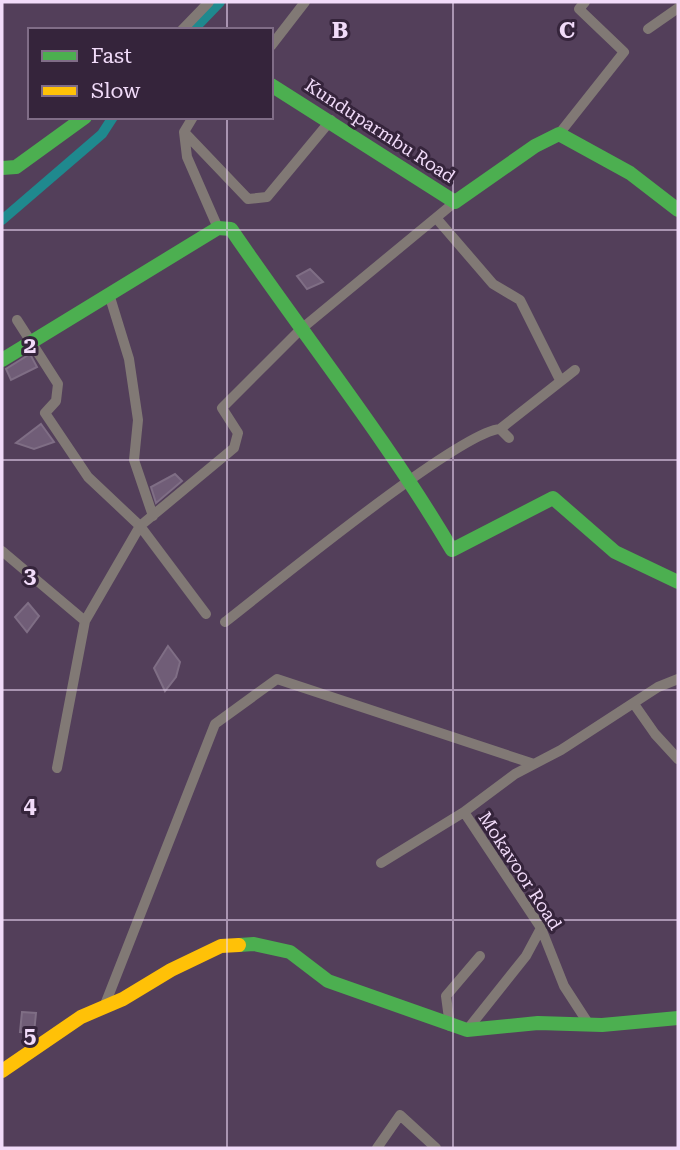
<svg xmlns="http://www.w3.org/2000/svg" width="680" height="1150" viewBox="0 0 680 1150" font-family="'Roboto Serif',serif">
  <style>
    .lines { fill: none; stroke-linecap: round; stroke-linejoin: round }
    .canal { stroke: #1f898e; stroke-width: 10 }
    .building { fill: #705d77; stroke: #7f6e85; stroke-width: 2 }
    .street { stroke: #817975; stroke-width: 10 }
    .fast { stroke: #4caf50; stroke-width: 14 }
    .slow { stroke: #ffc107; stroke-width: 14 }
    .grid { fill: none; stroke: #f1dbf9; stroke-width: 2; stroke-opacity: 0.55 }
    .labels { text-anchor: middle; stroke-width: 6; stroke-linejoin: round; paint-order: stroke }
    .street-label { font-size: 18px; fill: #f1dbf9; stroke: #35243b }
    .grid-label { font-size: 23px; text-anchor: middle; font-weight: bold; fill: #f1dbf9; stroke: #35243b; stroke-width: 6; stroke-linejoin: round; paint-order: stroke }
  </style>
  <rect width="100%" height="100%" fill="#533f5a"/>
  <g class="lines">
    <path class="canal" d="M193,30L220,2
      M2,220L102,134L113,117"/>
  </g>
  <path class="building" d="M310,269L323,282L307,289L297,276Z
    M30,354L37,367L11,380L6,369Z
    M41,424L54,442L34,449L16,443Z
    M175,474L182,481L156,503L151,487Z
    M28,603L39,616L27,632L15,617Z
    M168,646L180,662L176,677L165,691L154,668Z
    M22,1012L36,1013L34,1033L20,1032Z"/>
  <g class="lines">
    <path class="street" d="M648,29L678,8
      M182,30L209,2
      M271,46L305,2
      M193,117L184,132L187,157L218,228
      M184,132L248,199L267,197L331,120
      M559,134L624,52L579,9L585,2
      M437,219L493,284L520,300L560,380
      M109,294L129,359L138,420L134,460L153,516
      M17,320L58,384L56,401L45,413L88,477L140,526L206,614
      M500,429L575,370
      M2,551L85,621L57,768
      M85,621L140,526L234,448L238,433L222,408L300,330L455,202
      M225,622C269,588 460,431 500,429L509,438
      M634,704L655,734L678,759
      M381,863L464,812
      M104,1007L215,724L277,679L534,764
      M588,1023L564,986L541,928L464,812L515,774L561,750L658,687L678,679
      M450,1026L446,996L480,956
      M467,1030L526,956L541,928
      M377,1148L400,1115L436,1148"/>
    <path class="fast" d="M271,85L455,202L535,146L559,134L630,173L678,210
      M2,168L16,167L85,117
      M2,360L218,228L231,229C304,336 386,438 452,550L553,498L615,552L678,582
      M239,945L254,944L290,952L328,981L467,1030L538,1023L602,1025L678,1018"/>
    <path class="slow" d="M2,1071L81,1017L123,999L171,970L221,946L239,945"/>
  </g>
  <path class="grid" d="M227,2V30M453,2V1148M227,117V1148M2,230H678M2,460H678M2,690H678M2,920H678"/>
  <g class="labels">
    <g class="street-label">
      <text transform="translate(380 131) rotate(33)" y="6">Kunduparmbu Road</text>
      <text transform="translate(520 871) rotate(57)" y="6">Mokavoor Road</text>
    </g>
  </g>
  <g class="grid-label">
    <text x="340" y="38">B</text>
    <text x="567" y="38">C</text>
    <text x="30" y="353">2</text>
    <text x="30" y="583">3</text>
    <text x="30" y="813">4</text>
    <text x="30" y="1043">5</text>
  </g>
  <rect width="680" height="1150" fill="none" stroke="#f1dbf9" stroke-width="7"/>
  <rect x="28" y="28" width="245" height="91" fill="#35243b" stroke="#806d87" stroke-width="2"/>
  <rect x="42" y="51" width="35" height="10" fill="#4caf50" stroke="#806d87" stroke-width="2"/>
  <text x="91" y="63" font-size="21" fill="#f1dbf9">Fast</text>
  <rect x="42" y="86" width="35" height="10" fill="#ffc107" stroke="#806d87" stroke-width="2"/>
  <text x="91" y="98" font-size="21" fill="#f1dbf9">Slow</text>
</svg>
